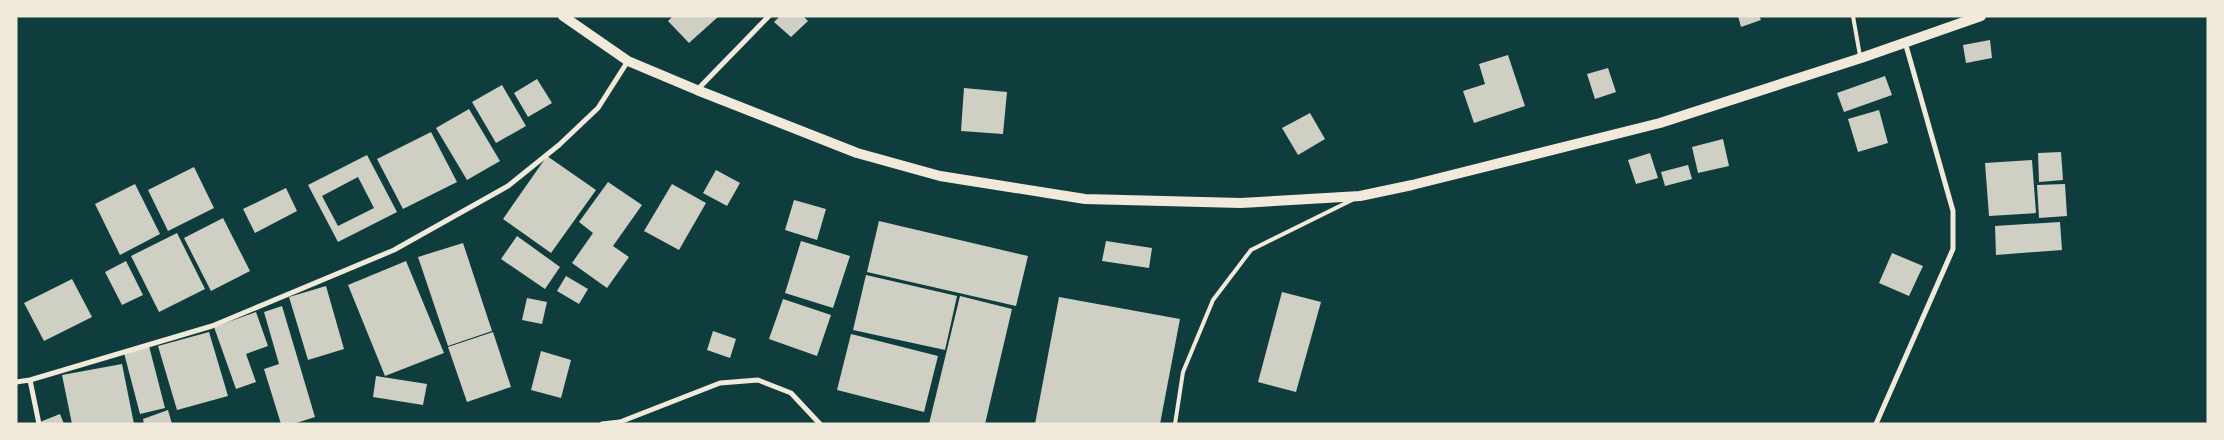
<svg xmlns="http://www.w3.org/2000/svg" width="2224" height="440" viewBox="0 0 2224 440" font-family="'Exo 2',sans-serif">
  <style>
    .building { fill: #cfcfc3; fill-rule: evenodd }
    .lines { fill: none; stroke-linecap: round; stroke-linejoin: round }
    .service { stroke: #f1e9da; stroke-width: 4 }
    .minor { stroke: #f1e9da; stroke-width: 5 }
    .secondary { stroke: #f1e9da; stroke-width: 10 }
  </style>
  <rect width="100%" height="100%" fill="#0f3d3e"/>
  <path class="building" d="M673,16H719L689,43L668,21Z
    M780,16H803L808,21L791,37L774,22Z
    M1738,16H1759L1761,20L1741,27Z
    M1990,40L1992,58L1966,63L1963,45Z
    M1508,55L1525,106L1474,123L1463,91L1485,84L1479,64Z
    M1608,68L1616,92L1595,99L1587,74Z
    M1885,76L1892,95L1844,112L1837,93Z
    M537,79L552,103L528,117L514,93Z
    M502,85L526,126L496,143L472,102Z
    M964,88L1007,92L1003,134L961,131Z
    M469,109L500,161L467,180L436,128Z
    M1879,110L1888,143L1858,152L1848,119Z
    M1310,113L1325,139L1298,155L1282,128Z
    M431,132L457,182L403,209L377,159Z
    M1723,139L1729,166L1698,173L1692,147Z
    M2061,152L2063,180L2039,182L2038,153Z
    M1650,153L1658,178L1636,184L1628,160Z
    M367,155L397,212L338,242L308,185ZM358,177L374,208L338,226L322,196Z
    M547,156L596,190L551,253L503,219Z
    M2032,160L2036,213L1989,216L1985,163Z
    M1688,165L1692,179L1665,186L1661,172Z
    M194,167L214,208L168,231L148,190Z
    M716,170L740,183L727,206L703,193Z
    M608,182L642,205L613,246L629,257L607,288L572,263L593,233L579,222Z
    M135,184L160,234L120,255L95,204Z
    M672,184L706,203L679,250L644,231Z
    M2065,184L2067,216L2039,218L2037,185Z
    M286,188L297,211L255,233L243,209Z
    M794,200L826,209L817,240L785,230Z
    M223,218L250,271L211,291L184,238Z
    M879,221L1028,256L1016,306L867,272Z
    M2060,222L2062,250L1996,255L1995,226Z
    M177,233L205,289L159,312L131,256Z
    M517,236L560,267L545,289L501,259Z
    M801,241L850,256L833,308L785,293Z
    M1106,241L1152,248L1149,268L1102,261Z
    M463,243L492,331L448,346L418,257Z
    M1892,253L1923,266L1909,296L1879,283Z
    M126,261L143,295L122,305L105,272Z
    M406,261L444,353L385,376L348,285Z
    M866,275L957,296L945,350L853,330Z
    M566,276L588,289L579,304L557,291Z
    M72,279L92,317L44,341L24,303Z
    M326,286L344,349L308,360L289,297Z
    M1282,292L1321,302L1296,392L1258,382Z
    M960,296L1012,309L985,424H929Z
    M1059,297L1180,319L1160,424H1035Z
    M527,298L547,302L542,324L522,320Z
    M783,299L831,315L817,356L769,339Z
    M282,306L315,417L293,424H281L264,369L279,364L264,312Z
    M256,312L268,346L246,354L256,382L236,389L214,327Z
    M713,331L736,339L730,358L707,350Z
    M209,332L228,396L177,410L158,346Z
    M493,332L511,387L467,402L448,347Z
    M851,334L938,356L924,412L837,390Z
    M149,346L165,408L140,414L124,353Z
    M541,351L571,360L561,398L531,390Z
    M122,364L134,424H72L62,375Z
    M376,376L427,384L423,405L373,397Z
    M168,410L172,424H144L143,419Z
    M60,414L64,424H41L40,422Z"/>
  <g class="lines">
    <path class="service" d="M1853,16L1860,56
      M1175,424L1183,372L1213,300L1251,250L1352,200"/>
    <path class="minor" d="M697,90L769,16
      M16,382L30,380
      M39,424L30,380L212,326L394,250L508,186L559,145L598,108L628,61
      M602,424L620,422L720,383L758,380L791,393L820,424
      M1876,424L1953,249V211L1905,42"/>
    <path class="secondary" d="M563,16L628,61L697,90L857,153L940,176L1085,199L1241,203L1360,196L1412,185L1660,123L1861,58L1981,16"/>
  </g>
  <rect width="2224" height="440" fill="none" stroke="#f1e9da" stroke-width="35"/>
</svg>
